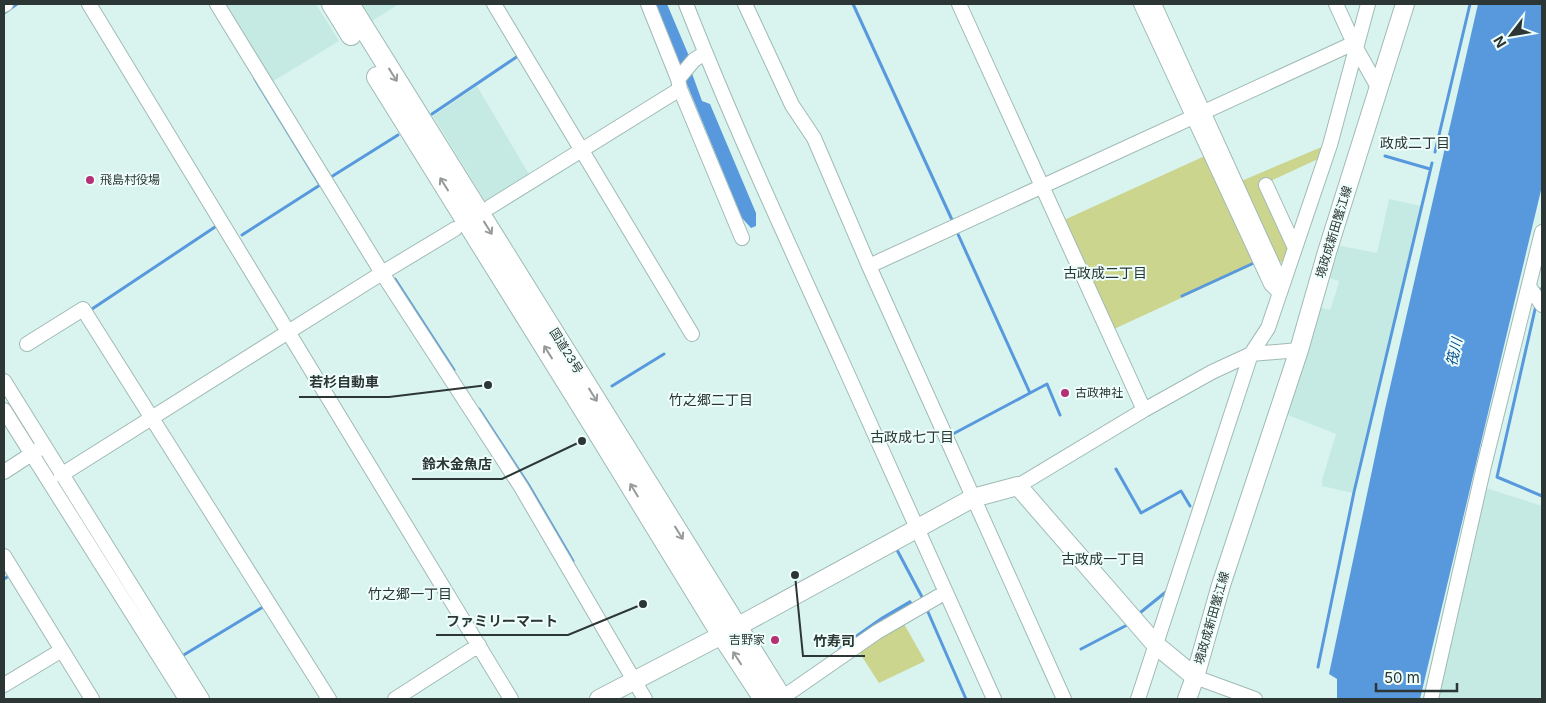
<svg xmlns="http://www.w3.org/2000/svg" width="1546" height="703" viewBox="0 0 1546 703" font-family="Inter,'Noto Sans JP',sans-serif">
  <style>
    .built { fill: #c5eae3 }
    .green { fill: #cbd58e }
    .water { fill: #5899de }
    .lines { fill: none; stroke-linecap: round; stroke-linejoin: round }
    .stream { stroke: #5899de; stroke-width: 3 }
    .minor-casing { stroke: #a0bab5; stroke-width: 16 }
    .major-casing { stroke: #a0bab5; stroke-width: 20 }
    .highway-casing { stroke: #a0bab5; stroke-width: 22 }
    .minor { stroke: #fff; stroke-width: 14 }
    .major { stroke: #fff; stroke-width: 18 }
    .highway { stroke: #fff; stroke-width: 20 }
    .oneway { stroke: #969a9a }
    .poi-dot { fill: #b63075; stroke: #eefefb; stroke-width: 2 }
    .labels { text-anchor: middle; stroke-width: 4; stroke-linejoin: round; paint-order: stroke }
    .poi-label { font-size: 12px; fill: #2c3634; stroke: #eefefb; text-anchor: start }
    .street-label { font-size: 12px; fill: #2c3634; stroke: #eefefb }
    .neighbourhood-label { font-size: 14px; fill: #2c3634; stroke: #eefefb }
    .water-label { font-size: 14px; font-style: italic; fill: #004a89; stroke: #eefefb }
    .leader { fill: none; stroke: #2c3634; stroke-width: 2 }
    .callout-dot { fill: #2c3634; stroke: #eefefb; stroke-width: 2 }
    .callout-label { font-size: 14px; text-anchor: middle; font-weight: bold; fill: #2c3634; stroke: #eefefb; stroke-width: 4; stroke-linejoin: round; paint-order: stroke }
  </style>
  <rect width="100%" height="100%" fill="#d9f4ef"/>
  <path class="built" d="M224,4H316L339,41L272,82Z
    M362,4H399L372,21Z
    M477,86L530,176L487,204L433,116Z
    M1389,199L1421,206L1353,493L1322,486V480L1336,434L1283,413L1317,306L1330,310L1337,289L1339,281L1326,277L1336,245L1377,253Z
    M1486,488L1542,506V699H1437Z"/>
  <path class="green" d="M1324,146L1318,159L1262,185L1290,248L1285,262H1274L1239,182Z
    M1207,155L1257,263L1114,329L1064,220Z
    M903,622L925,661L879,683L859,652Z"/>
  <path class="water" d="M654,4H667L689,56L690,68L702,101L710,104L756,213V226L751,228L742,218Z
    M1478,4H1542V186L1420,699H1337V679L1329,674L1385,409Z
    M910,600L913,603L875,625L839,650L837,648L881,617Z"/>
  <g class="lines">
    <path class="stream" d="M853,4L953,222
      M4,13L17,4
      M432,114L518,56
      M1435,152L1470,4
      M1385,156L1430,169
      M331,177L398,135
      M957,232L1030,393L1047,384L1060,415
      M242,235L320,185L255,79
      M395,279L454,370
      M1540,289L1542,293
      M1182,296L1256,262
      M1536,305L1497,477L1542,496
      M92,309L215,227
      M612,386L664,354
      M479,409L528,484L573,561
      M951,435L1030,393
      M1116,469L1141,513L1181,491L1190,506
      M896,548L922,597
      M4,579L9,576
      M928,612L966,699
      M1141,612L1167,591
      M1081,649L1129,624
      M182,656L263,607
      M1318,667L1354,492L1432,163"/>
    <g class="minor-casing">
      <path id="minor" d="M89,4L511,699
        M217,4L382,273L521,487L645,699
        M494,4L692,334
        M648,4L678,79
        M686,4C733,124 787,240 840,357C892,471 943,585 994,699
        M745,4L792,105L814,138L869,266L1064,699
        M959,4L1144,410
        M1141,4L1271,284L1280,293
        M1154,4L1277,274L1284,281
        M1336,4L1356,48L1379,89
        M4,5L6,4
        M680,89L742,238
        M1266,185L1295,248
        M490,207L680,89L678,79L694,60L705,53
        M869,266L1354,43
        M1530,288L1542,305
        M27,344L83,309L329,699
        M4,381L202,699
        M4,410L186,699
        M4,472L39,449
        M61,475L382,273L455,229
        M1018,486L1144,410L1212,372L1251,354L1299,350
        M4,556L92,699
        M1195,677L1255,699
        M4,685L62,650
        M789,693L877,632L946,592
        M395,699L479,645
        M1138,699L1251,354L1268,328L1330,145L1368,4
        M1431,699L1484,466L1542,232"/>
    </g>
    <g class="major-casing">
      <path id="major" d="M599,699L722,635L973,498L1018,486L1156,645L1195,677L1221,585L1299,350L1327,252L1405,4
        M1187,699L1195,677"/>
    </g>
    <g class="highway-casing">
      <path id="highway" d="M332,4L351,35
        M349,4L782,699
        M377,77L594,426L722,635L764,699"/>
    </g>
    <use href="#minor" class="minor"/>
    <use href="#major" class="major"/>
    <use href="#highway" class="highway"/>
  </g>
  <defs><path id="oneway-shaft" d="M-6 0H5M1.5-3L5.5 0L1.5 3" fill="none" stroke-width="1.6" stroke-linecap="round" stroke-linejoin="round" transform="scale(1.25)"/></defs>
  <g class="oneway">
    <use href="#oneway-shaft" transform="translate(393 75) rotate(58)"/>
    <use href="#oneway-shaft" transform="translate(444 184) rotate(-122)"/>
    <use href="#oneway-shaft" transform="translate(488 228) rotate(58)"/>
    <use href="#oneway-shaft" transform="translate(548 352) rotate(-122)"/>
    <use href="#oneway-shaft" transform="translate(593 395) rotate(58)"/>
    <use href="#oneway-shaft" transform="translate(634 490) rotate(-121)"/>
    <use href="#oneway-shaft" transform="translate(679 533) rotate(58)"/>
    <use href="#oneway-shaft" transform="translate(737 658) rotate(-123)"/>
  </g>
  <g class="poi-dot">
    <circle cx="90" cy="180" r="5"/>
    <circle cx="1065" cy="393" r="5"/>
    <circle cx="775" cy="640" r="5"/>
  </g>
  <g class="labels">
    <g class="poi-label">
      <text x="100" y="184">飛島村役場</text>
      <text x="1075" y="397">古政神社</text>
      <text x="765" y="644" text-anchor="end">吉野家</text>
    </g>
    <g class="street-label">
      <text transform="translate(1334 232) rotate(-73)" y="4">境政成新田蟹江線</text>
      <text transform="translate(566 351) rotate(58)" y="4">国道23号</text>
      <text transform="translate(1212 618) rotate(-74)" y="4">境政成新田蟹江線</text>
    </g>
    <g class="neighbourhood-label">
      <text x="1415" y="148">政成二丁目</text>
      <text x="1105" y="278">古政成二丁目</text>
      <text x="711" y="405">竹之郷二丁目</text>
      <text x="912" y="442">古政成七丁目</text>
      <text x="1103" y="564">古政成一丁目</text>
      <text x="410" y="599">竹之郷一丁目</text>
    </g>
    <g class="water-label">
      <text transform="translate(1454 352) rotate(-78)" y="5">筏川</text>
    </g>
  </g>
  <path class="leader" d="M488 385L389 397H299M582 441L502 479H412M643 604L568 635H436M795 575L803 656H865"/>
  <g class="callout-dot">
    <circle cx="488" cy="385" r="5"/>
    <circle cx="582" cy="441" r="5"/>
    <circle cx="643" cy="604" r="5"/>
    <circle cx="795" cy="575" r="5"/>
  </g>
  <g class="callout-label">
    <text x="344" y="387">若杉自動車</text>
    <text x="457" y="469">鈴木金魚店</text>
    <text x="502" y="626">ファミリーマート</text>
    <text x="834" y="646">竹寿司</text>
  </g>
  <rect width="1546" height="703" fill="none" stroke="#2c3634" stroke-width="10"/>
  <g transform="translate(1511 35) rotate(239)" stroke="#eefefb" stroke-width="4" paint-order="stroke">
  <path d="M0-4L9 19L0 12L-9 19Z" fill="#2c3634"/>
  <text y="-8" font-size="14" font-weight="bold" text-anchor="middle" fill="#2c3634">N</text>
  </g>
  <path d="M1376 683v8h81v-8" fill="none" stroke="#2c3634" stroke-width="2.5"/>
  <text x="1384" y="683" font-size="15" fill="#2c3634" stroke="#eefefb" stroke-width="4" paint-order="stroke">50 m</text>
</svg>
